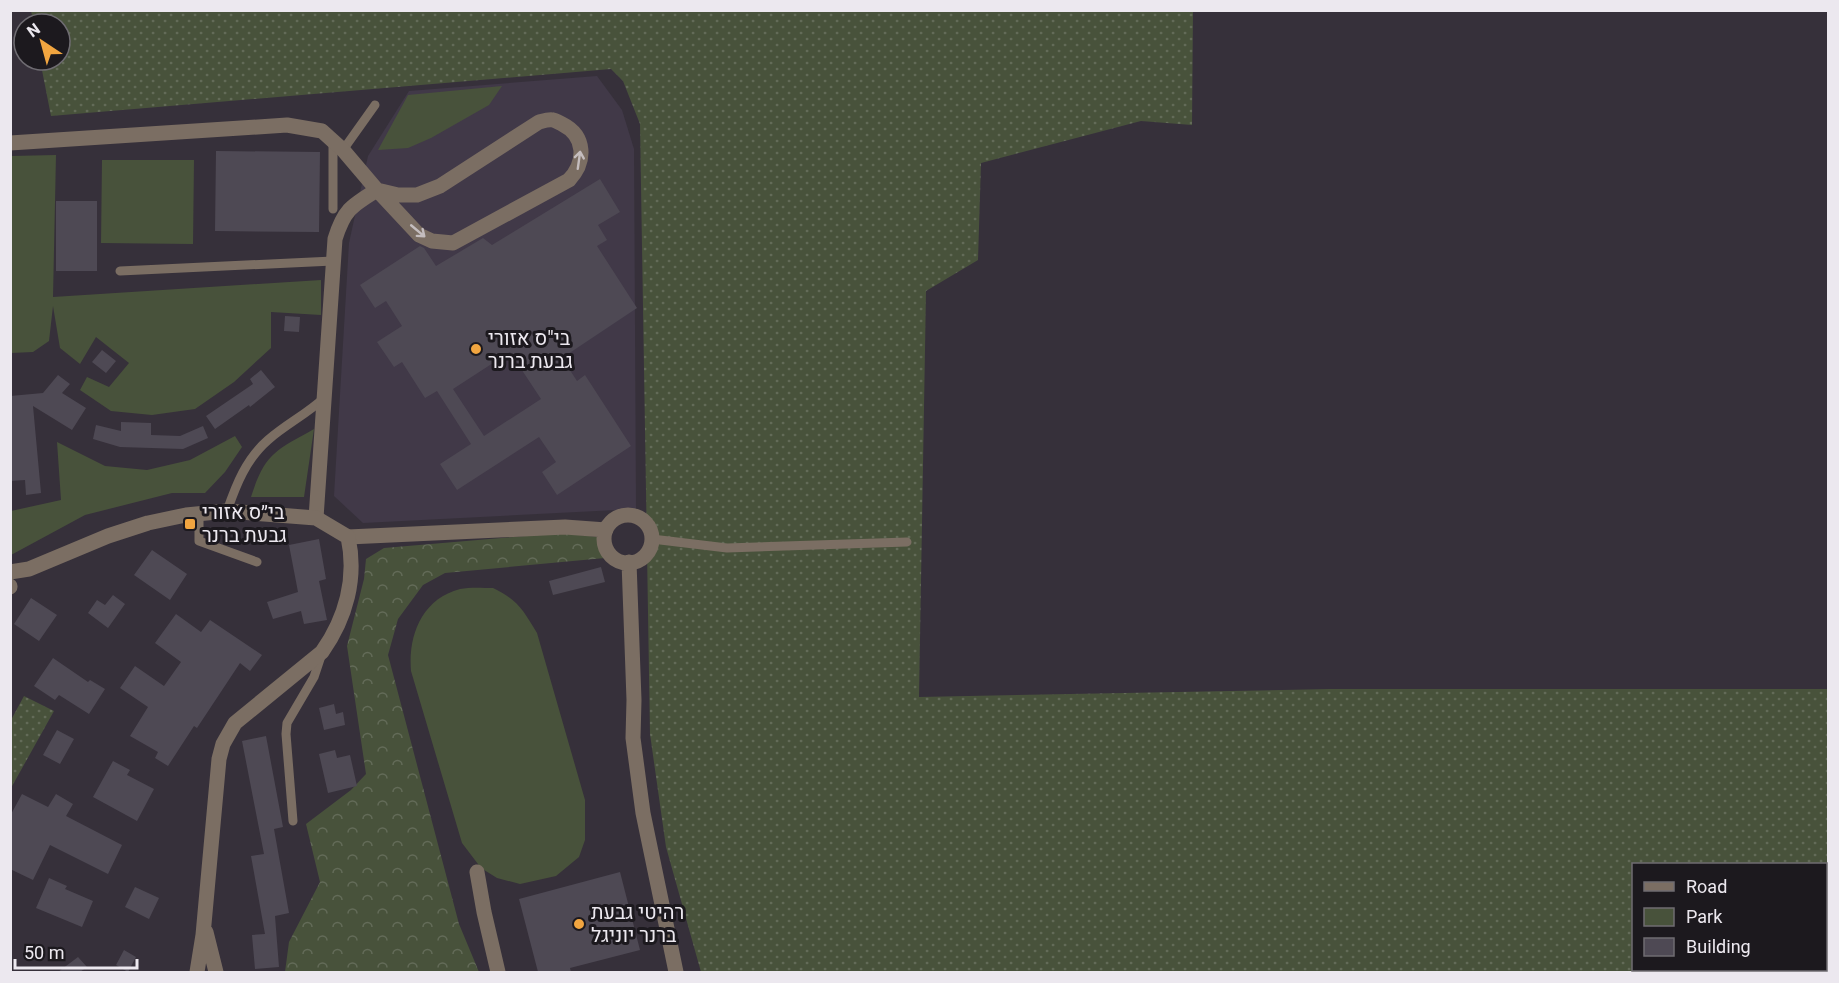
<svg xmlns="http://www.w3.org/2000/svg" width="1839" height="983" viewBox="0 0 1839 983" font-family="Georgia,Heebo,serif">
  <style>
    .built { fill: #413948 }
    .grass { fill: url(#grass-dots); fill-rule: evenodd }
    .forest { fill: url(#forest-crowns) }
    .green { fill: #48523b }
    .building { fill: #4e4954; fill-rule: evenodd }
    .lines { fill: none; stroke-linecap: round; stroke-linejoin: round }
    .service { stroke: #7b6e63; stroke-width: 9 }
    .minor { stroke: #7b6e63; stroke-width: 15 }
    .tertiary { stroke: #7b6e63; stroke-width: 15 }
    .oneway { stroke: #c4bdbe }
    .poi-dot { fill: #f1a540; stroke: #1c191e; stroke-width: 2 }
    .labels { text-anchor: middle; stroke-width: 6; stroke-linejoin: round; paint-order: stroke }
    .poi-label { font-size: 20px; fill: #ece8ef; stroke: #1c191e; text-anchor: start }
  </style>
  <defs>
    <pattern id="grass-dots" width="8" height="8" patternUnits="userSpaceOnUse" patternTransform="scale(1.5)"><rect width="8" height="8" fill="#48523b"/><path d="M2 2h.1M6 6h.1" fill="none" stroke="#636b58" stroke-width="1.8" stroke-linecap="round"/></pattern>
    <pattern id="forest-crowns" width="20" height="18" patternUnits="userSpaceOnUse" patternTransform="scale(1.5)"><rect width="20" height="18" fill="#48523b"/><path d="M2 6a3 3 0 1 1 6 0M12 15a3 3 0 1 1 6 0" fill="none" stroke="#636b58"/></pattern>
  </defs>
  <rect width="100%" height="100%" fill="#36303a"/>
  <path class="built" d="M597,76L622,110L634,149L636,509L363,523L334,496L349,243L368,156L409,91Z"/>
  <path class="grass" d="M31,11H1193L1192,125L1141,121L981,163L978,260L926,291L919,697L1330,689H1828V972H701L666,847L650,734L640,124L623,81L611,69L51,116L40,60H60V24H34ZM1634,864H1826V970H1634Z
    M24,696L54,711L11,788V720Z"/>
  <path class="forest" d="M561,533L598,537V546L605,558L445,573L423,585L398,619L388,655L459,924L479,972H285L289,942L320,882L306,824L351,790L366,774L347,646L364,579L366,559L384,548Z"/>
  <path class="green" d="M502,86L489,105L431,138L408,148L378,150L408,95Z
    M56,155L53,297L321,280V315L271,312V348L234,382L195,409L152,415L111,411L80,390L87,377L109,387L129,363L96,337L80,364L60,348L53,306L49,341L33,352L11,353V156Z
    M102,160H194L193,244L101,243Z
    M314,429L304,497H251C265,453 275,451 314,429Z
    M235,436L242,447L225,472L205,493H172L85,515L11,555V511L61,500L57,442L105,466L147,470L190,460Z
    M493,588C518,600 523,610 537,633L585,800V840L579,857L556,876L520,884L497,878L481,868L462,843L411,671C408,635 422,599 460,589C470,587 483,588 493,588Z"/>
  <path class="building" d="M216,151L320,152L319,232L215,231Z
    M600,179L620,212L598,225L607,240L597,246L637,308L562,358L577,381L585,375L631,446L557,495L542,472L556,462L539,437L457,490L440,464L471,444L437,391L425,398L402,362L394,367L377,342L402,326L386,301L375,308L360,285L420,246L424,248L436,266L483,238L492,245ZM510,352L541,399L484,436L453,389Z
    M56,201H97V271H56Z
    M285,316L300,317L299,332L284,331Z
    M102,350L116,361L106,373L92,362Z
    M261,370L275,387L250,407L249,405L215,429L206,416L253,384L250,379Z
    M58,375L70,384L62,393L86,408L72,430L33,406L41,493L26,495L25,480L10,481V396L43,393Z
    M121,422L151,423V435L180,436L203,426L208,438L183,449L120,447L93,439L96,425L121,431Z
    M319,539L326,579L319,581L327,620L304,624L301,611L273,619L267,602L298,592L289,545Z
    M152,550L187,574L170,600L134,575Z
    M601,567L605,582L553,595L549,581Z
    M113,595L125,604L108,628L88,613L97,600L105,605Z
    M31,598L57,615L39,641L14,624Z
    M176,614L201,632L210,620L262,655L250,671L240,663L197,728L194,726L168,766L155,758L158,752L130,736L148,707L120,688L135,666L164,686L181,662L155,643Z
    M53,658L88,682L90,680L105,689L89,714L59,695L55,700L34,686Z
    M334,704L336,714L343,712L345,725L324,730L319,708Z
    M57,730L74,739L60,764L43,755Z
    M266,736L283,827L274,829L289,913L275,916L279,967L255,969L252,935L265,934L251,856L264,854L242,741Z
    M335,750L337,758L350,755L357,786L328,793L319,754Z
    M113,761L130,770L127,775L154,789L137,821L93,797Z
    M22,794L48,807L56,794L73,804L66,816L122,845L108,874L50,845L33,880L10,869V816Z
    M620,872L640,950L570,968L571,972H538L519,899Z
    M49,878L67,886L65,889L93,901L82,927L36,908Z
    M135,887L159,898L149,919L125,907Z
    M124,950L136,957L128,972L116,965Z
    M78,957L87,967L80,972H58Z"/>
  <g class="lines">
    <path class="service" d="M333,139V209
      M343,150L375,105
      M120,271L333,261
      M227,511C236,485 246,459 268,440C286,424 307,414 324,398
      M199,514V541L257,562
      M652,539L727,548L907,542
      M293,821L286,734L287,723L314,677L321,656"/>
    <path class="minor" d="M10,143L287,125L322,131L343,150L377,190L419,235L432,241L453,243L569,180C586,162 586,136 562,124C560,123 555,120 553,120C549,119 543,121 539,122L440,186L417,195H398L377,190C351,206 344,210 335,239L316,518
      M604 539a24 24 0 1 1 48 0a24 24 0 1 1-48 0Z
      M348,537L565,527L606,530
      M629,562L634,700L633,738L643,813L676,972
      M10,586V587
      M477,872L484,912L498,972"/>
    <path class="tertiary" d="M10,572L29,569L108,536L148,523L186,515L227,511L316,518L348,537C357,578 346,618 322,652L235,723L223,744L219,759L203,935L197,972
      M206,932L216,972"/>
  </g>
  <defs><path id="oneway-shaft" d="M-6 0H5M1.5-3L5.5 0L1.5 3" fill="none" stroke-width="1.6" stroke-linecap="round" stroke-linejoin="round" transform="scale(1.5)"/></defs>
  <g class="oneway">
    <use href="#oneway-shaft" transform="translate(579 160) rotate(-82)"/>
    <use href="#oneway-shaft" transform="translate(418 231) rotate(40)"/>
  </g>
  <g class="poi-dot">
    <circle cx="476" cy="349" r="6"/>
    <rect x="184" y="518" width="12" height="12" rx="3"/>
    <circle cx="579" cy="924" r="6"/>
  </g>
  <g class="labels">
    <g class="poi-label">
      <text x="488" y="345">בי"ס אזורי<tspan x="488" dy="23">גבעת ברנר</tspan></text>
      <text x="202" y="519">בי״ס אזורי<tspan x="202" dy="23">גבעת ברנר</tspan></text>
      <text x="591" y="919">רהיטי גבעת<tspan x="591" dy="23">ברנר יוניגל</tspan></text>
    </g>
  </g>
  <rect width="1839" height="983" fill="none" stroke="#ece8ef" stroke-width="24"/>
  <rect x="1632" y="863" width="195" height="108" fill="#1c191e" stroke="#6f6c72" stroke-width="1.5"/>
  <rect x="1644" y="882" width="30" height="9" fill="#7b6e63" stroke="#6f6c72" stroke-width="1.5"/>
  <text x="1686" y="893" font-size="18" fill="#ece8ef">Road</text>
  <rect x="1644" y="908" width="30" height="18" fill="#48523b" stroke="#6f6c72" stroke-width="1.5"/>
  <text x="1686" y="923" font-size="18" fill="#ece8ef">Park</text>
  <rect x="1644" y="938" width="30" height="18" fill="#4e4954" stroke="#6f6c72" stroke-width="1.5"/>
  <text x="1686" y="953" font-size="18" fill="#ece8ef">Building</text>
  <g transform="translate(42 42) rotate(324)"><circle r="28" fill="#1c191e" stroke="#6f6c72" stroke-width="1.5"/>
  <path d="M0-4.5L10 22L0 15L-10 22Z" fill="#f1a540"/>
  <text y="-9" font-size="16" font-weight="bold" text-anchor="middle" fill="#ece8ef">N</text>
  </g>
  <path d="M15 959v9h122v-9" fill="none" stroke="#ece8ef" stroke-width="3"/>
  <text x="24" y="959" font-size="18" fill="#ece8ef" stroke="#1c191e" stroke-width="4.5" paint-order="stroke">50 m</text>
</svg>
